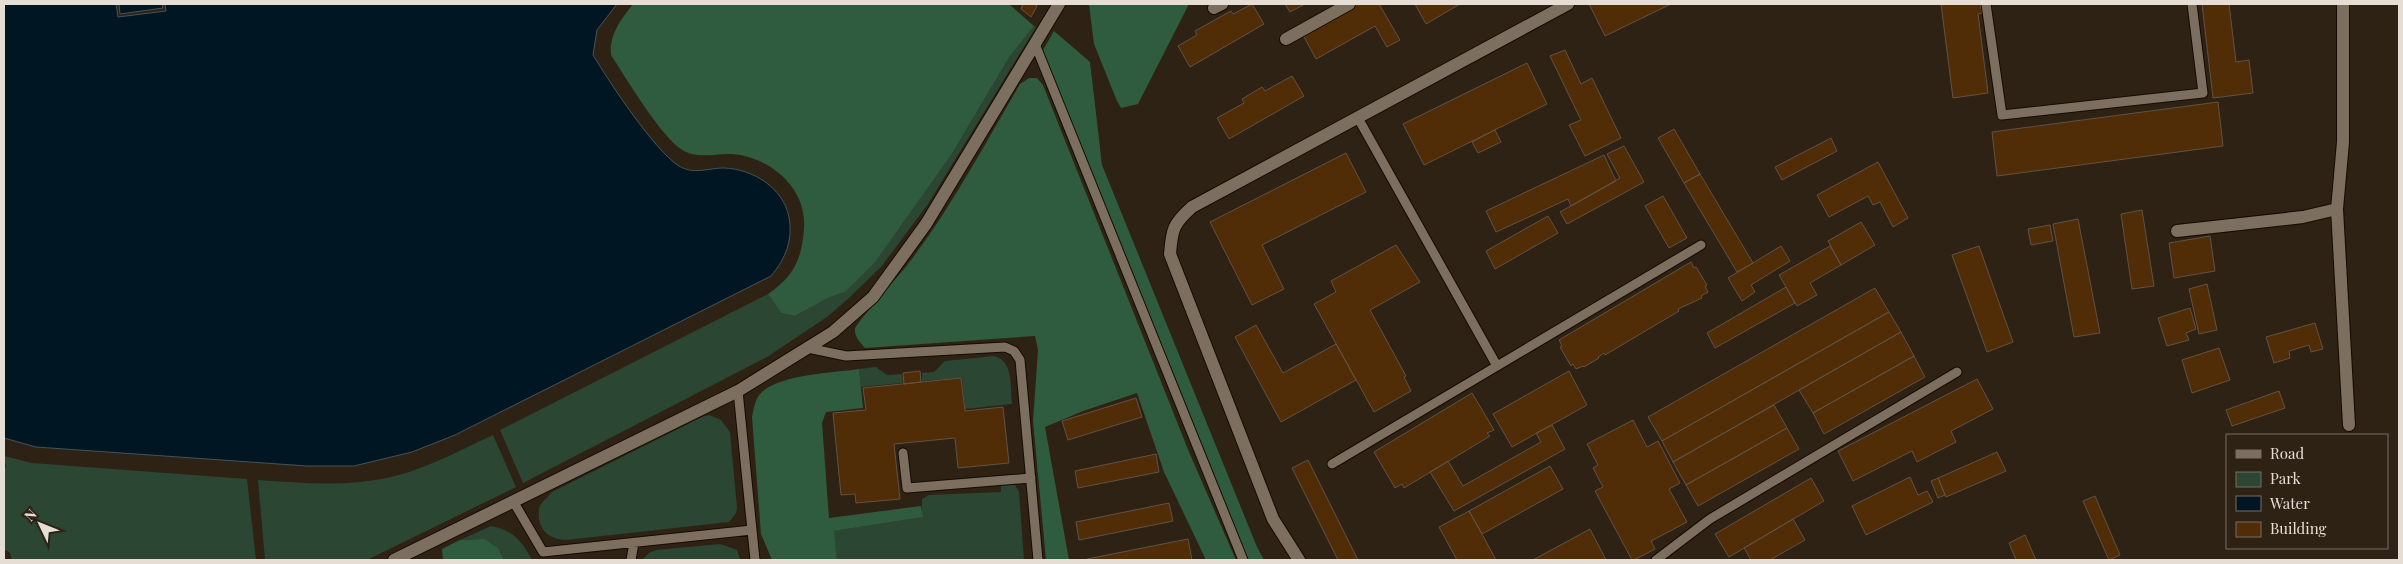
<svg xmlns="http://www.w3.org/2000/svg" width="2403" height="564" viewBox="0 0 2403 564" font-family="'Playfair Display',serif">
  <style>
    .green { fill: #2b4633 }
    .forest { fill: #2f5c3e }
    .water { fill: #001723; stroke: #455358 }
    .building { fill: #502d07; stroke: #615245 }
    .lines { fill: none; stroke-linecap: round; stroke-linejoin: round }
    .lane-casing { stroke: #160b02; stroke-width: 11 }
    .street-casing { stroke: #160b02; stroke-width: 14 }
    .lane { stroke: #7d6f60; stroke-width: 9 }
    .street { stroke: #7d6f60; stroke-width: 12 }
  </style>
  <rect width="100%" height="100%" fill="#2e2215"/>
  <path class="green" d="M1034,26L1036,27L928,204L881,267L850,297L827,317L767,357L523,483L500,430L768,294L781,313L795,316L830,297L845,292L953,152L1010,56Z
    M994,356C1014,361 1010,387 1012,404L965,409L962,378L922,381V373L934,372L945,361Z
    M876,367L887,375L902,374L903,383L861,387L859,369Z
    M709,415L721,420L730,432L737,508L736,513L729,522L566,540C545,539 535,525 540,505L552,492L702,417Z
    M493,435L516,487L367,560H265L258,480C301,483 344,487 387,478C424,470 459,451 493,435Z
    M4,456L32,463L247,479L256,560H12L10,553L4,549V469L6,467Z
    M1001,484L1015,485L1019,492L1024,560H837L833,531L922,517V499L929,495L1001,492Z
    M491,526C513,530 522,541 532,560H504C494,537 482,540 460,540Z
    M720,544L737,550L740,560H642L649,553L656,550Z"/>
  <path class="forest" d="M633,4H1009L1034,26L1010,56L953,152L875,262L845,292L830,297L795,316L781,313L768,294C794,276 802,259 804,228C807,188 770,157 732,154C715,153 696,160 681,149C660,135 626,78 611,55C609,34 621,20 633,4Z
    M1089,4H1189L1138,104L1121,108L1117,101L1094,44Z
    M1054,31L1090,62L1102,165L1257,547L1264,560H1247L1090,174L1043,50Z
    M1029,78H1037L1043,85L1189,452L1236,560H1206L1164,472L1137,393L1083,411L1045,427L1069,560H1046L1033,421L1038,350L1035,336L865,348C861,343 854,337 855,329C856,323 900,275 908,264C951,208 984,145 1020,84Z
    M859,369L863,408L826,412L822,423L829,518L921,506L923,517L834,531L837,560H772L761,534L752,417C754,408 755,398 762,392C782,374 833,373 859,369Z
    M485,539L498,548L504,560H443L442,549L460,540Z"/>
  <path class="water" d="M4,4H116L118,17L166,11L165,4H617L597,30L593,55C610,83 654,150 679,166C694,175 708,168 724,168C752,169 783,187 789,217C793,240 786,258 771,276L455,435L412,452L354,466H307L36,447L4,438Z
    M119,4H162L163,8L120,14Z"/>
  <path class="building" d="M1023,4H1034L1037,6L1031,17L1021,9Z
    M1252,4L1264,24L1190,67L1178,46L1197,35L1195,31L1231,11L1233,14Z
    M1285,4H1305L1290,12Z
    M1358,4H1379L1400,40L1387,47L1375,26L1316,59L1303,35Z
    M1415,4H1460L1426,24Z
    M1589,4H1671L1605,36Z
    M1941,4H1980L1982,13L1978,14L1988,93L1953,98Z
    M2202,4H2229L2236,62L2249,60L2253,93L2213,98Z
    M1565,50L1581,84L1592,78L1621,138L1585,156L1569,125L1581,120L1550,56Z
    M1527,63L1547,104L1424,165L1403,124Z
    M1292,76L1304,96L1229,139L1217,118L1244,103L1242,99L1262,87L1265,91Z
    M2218,102L2223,146L1997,176L1992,132Z
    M1674,129L1700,174L1684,183L1658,138Z
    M1495,130L1501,142L1478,153L1472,142Z
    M1831,138L1837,151L1782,180L1775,167Z
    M1624,146L1644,182L1567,224L1560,212L1620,178L1607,154Z
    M1346,153L1366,192L1262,245L1284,289L1252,305L1210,222Z
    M1604,155L1616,181L1571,206L1568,199L1496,232L1486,211Z
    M1878,162L1908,218L1893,227L1880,202L1873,205L1868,196L1829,217L1817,195Z
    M1700,174L1753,263L1737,272L1684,183Z
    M1663,196L1687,238L1669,248L1645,206Z
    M2142,210L2154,286L2132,289L2121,214Z
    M1548,216L1558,233L1495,269L1486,251Z
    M2078,219L2100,333L2074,337L2053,224Z
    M1861,222L1875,245L1841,265L1828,241Z
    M2050,225L2053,241L2031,245L2028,229Z
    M2210,236L2215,271L2174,278L2169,243Z
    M1396,245L1420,282L1370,310L1406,376L1404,377L1411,391L1374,412L1314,304L1336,292L1331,281Z
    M1781,246L1790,261L1751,285L1755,292L1742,301L1728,278Z
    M1830,246L1841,265L1810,283L1817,295L1797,306L1779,275Z
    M1979,246L2013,342L1987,352L1952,255Z
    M1691,262L1694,268L1696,267L1707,285L1705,286L1708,292L1701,296L1702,298L1678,309L1679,311L1605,355L1604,353L1598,357L1599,358L1584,367L1583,366L1576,369L1573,364L1571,366L1560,347L1562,346L1559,340Z
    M2207,284L2217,330L2199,334L2189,289Z
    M1786,287L1795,303L1715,348L1707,333Z
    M1875,288L1889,312L1662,441L1648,417Z
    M2190,308L2196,329L2186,333L2189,340L2167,346L2158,318Z
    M1889,312L1901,332L1673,462L1662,441Z
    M2315,323L2323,349L2311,352L2309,345L2289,351L2290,358L2274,363L2266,337Z
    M1256,325L1283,373L1336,344L1356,380L1281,422L1235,337Z
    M1901,332L1914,356L1813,413L1799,390Z
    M2219,348L2230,380L2192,393L2182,360Z
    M1914,356L1925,377L1824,434L1813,413Z
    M920,371L921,382L904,384L903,373Z
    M1569,371L1587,405L1512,447L1493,414Z
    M961,378L965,411L1003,407L1009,463L958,468L955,438L894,444L900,499L856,503L855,494L841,495L833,413L866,410L863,388Z
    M1977,379L1993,409L1951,431L1956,442L1917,462L1912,451L1853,481L1838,451Z
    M2279,391L2285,408L2232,426L2226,410Z
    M1472,393L1494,430L1487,433L1490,436L1404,488L1402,484L1395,488L1374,452Z
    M1136,398L1142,417L1068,440L1062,421Z
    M1774,405L1787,428L1686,485L1673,462Z
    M1633,420L1647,447L1658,441L1680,483L1669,489L1687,522L1651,541L1655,549L1634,560H1632L1595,491L1603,487L1593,468L1598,465L1587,444Z
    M1552,425L1565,449L1454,511L1430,472L1448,461L1463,486L1541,442L1536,433Z
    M1787,428L1799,449L1698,506L1686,485Z
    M1997,452L2006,471L1946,497L1938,478Z
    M1156,454L1159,472L1078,488L1075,471Z
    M1308,460L1358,560H1338L1292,468Z
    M1550,466L1563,489L1482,534L1469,511Z
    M1910,477L1918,495L1927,491L1933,502L1866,535L1852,506Z
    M1811,478L1824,501L1729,557L1715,534Z
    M1938,478L1945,495L1938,498L1931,481Z
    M2095,496L2120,555L2109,560L2083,501Z
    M1169,503L1173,521L1079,540L1076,522Z
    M1469,511L1482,534L1496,560H1457L1439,527Z
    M1793,519L1805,540L1770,560H1751L1744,548Z
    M1590,529L1606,560H1533Z
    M2025,535L2036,560H2016L2009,543Z
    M1188,539L1192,560H1087V559Z"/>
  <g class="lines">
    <g class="lane-casing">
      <path id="lane" d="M1986,4L2002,115L2203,93L2192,4
        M1035,44L1243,560
        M1358,118L1497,366
        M808,348L846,356L1005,347L1014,351L1020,360L1038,560
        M738,391L755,560
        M903,453L907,488L1031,478
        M1332,464L1701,245
        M513,501L543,552L752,530
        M631,560L634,543
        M1656,560L1710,519L1957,372"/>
    </g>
    <g class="street-casing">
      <path id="street" d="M2343,4V142L2337,209L2349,425
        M1214,8L1222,4
        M1286,39L1349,4
        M2177,231L2303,217L2337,209
        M394,560L738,391L833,332L873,297L926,224L1059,4
        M1299,560L1273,519L1170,254C1172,229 1173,224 1192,207L1568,4"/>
    </g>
    <use href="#lane" class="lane"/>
    <use href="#street" class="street"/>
  </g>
  <rect width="2403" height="564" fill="none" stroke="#e6ded5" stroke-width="10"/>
  <rect x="2226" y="434" width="162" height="115" fill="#2e2215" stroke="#786d62"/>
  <rect x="2236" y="450" width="25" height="8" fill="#7d6f60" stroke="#786d62"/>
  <text x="2270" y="459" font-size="15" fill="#e6ded5">Road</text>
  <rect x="2236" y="472" width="25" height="15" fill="#2b4633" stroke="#786d62"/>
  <text x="2270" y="484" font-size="15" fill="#e6ded5">Park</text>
  <rect x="2236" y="496" width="25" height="15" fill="#001723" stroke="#786d62"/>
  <text x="2270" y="509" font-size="15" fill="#e6ded5">Water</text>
  <rect x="2236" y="522" width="25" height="15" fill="#502d07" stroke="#786d62"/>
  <text x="2270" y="534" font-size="15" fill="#e6ded5">Building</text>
  <g transform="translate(40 524) rotate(313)" stroke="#2e2215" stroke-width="4" paint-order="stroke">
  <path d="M0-4L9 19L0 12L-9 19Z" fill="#e6ded5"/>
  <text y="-8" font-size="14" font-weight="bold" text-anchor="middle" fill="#e6ded5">N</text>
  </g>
</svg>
